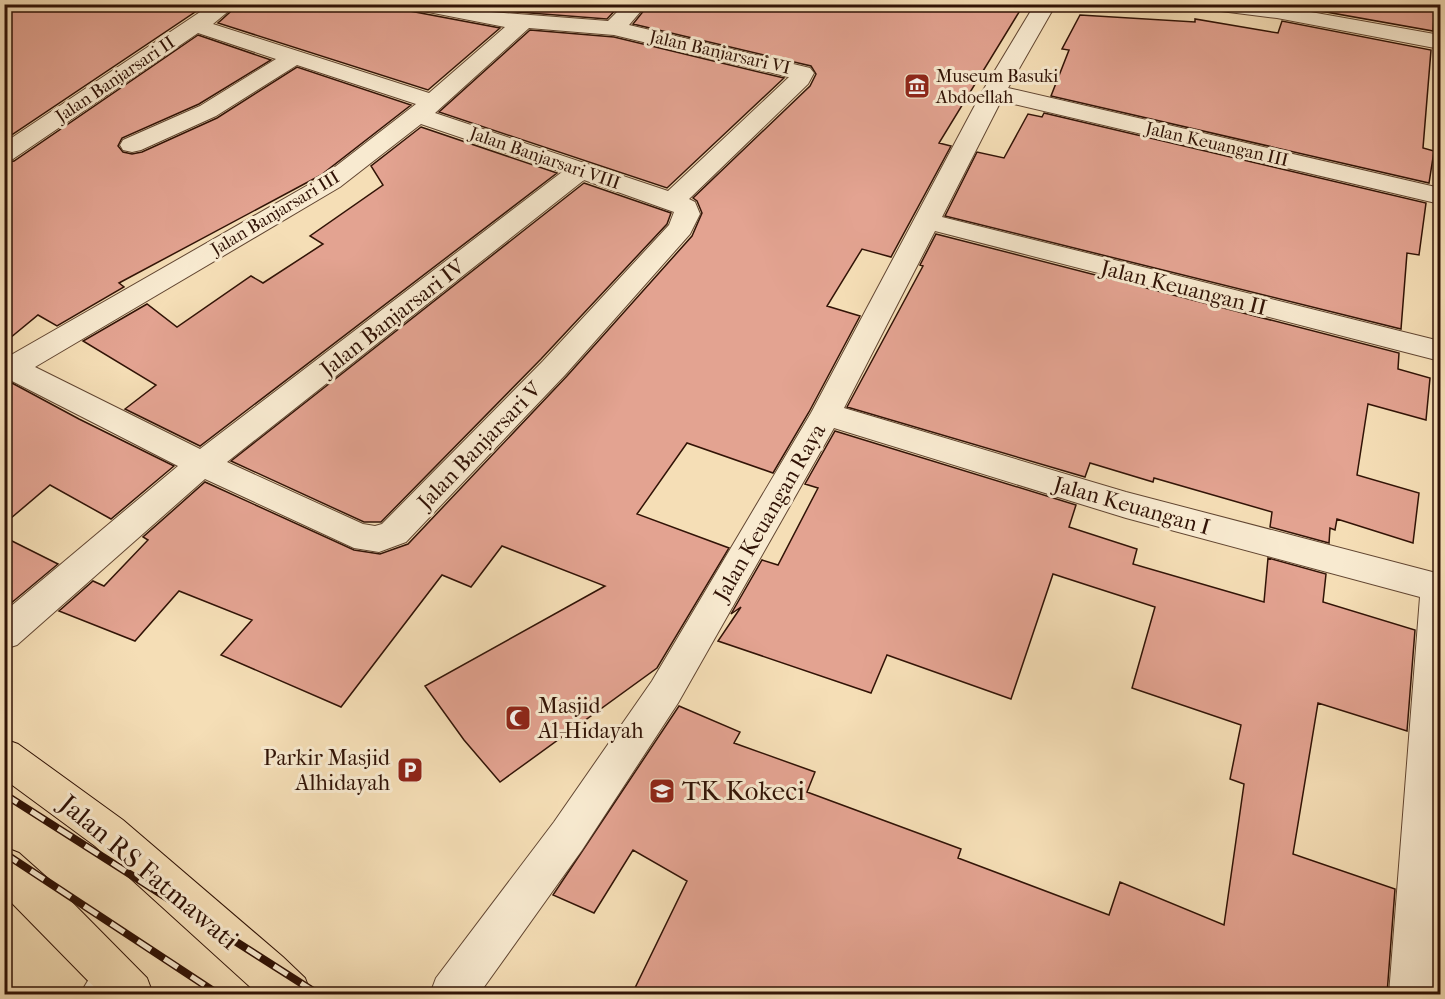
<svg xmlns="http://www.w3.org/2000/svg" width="1445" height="999" viewBox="0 0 1445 999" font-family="'IM FELL French Canon',serif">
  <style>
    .building { fill: #e3a391; stroke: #311306; stroke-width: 1.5 }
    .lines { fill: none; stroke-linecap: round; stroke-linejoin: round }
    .lane-casing { stroke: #624632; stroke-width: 2 }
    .street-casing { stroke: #624632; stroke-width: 2 }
    .primary-casing { stroke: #311306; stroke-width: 2 }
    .lane { fill: #f8ead0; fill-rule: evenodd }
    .street { fill: #f8ead0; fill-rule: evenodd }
    .primary { fill: #f5deb6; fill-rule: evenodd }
    .rail-casing { stroke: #311306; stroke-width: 8 }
    .rail { stroke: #f8ead0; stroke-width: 5; stroke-dasharray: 16; stroke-linecap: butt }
    .labels { text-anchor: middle; stroke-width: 6; stroke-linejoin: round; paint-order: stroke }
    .far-street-label { font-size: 18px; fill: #311306; stroke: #f8ead0 }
    .far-poi-label { font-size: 18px; fill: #311306; stroke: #f8ead0; text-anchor: start }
    .street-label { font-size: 22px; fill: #311306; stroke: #f8ead0 }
    .poi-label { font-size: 22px; fill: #311306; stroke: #f8ead0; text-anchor: start }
    .near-poi-label { font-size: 27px; fill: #311306; stroke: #f8ead0; text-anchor: start }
    .near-street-label { font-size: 27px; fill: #311306; stroke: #f8ead0 }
  </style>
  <rect width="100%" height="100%" fill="#f5deb6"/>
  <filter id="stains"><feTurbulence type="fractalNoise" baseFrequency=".00333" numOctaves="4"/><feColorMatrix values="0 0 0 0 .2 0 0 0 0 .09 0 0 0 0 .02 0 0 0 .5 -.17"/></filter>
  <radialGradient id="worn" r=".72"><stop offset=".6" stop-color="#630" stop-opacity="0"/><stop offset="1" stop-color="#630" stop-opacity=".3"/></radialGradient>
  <path class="building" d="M4,4H207L4,140Z
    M239,4H406L410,11L500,28L428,90L218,23Z
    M466,4H621L607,19L491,10Z
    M649,4H1024L939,143L951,146L891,257L862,249L827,306L860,316L809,412L773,473L687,443L637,514L729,548L657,668L500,782L464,740L425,686L605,586L502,546L471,587L442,575L341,707L221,655L252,620L179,591L135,641L59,611L93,581L104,586L148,540L143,537L205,482L354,550L380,554L408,544L567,376L692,236L702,213L697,201L693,198L810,86L816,74L811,66L633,24Z
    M1287,4H1435L1433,31L1287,5Z
    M1080,15L1195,22V19L1278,33L1282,21L1431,50L1423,148L1434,151L1429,183L1051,96L1069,50L1062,49Z
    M530,30L614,37L784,78L667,188L439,112Z
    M198,35L271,60L199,104L122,138L118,146L123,152L132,154L142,152L217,118L297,67L411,105L321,175L119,283L124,287L57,326L38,315L4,343V163L14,161Z
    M1044,113L1426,203L1419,255L1407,253L1401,329L945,216L977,152L1004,158L1028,114L1042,117Z
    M421,127L557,173L200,446L125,409L156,385L83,341L147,304L177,327L251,276L263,283L323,244L310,236L383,185L371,166Z
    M584,183L671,213L667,224L541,359L381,522H364L231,461Z
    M936,234L1399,353L1398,369L1430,378L1426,420L1368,404L1357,475L1419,493L1413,543L1337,519L1335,530L1330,528L1329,543L1270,527L1272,512L1154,478L1153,482L1090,463L1085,477L847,407L923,266L920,265Z
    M12,383L79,419L174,466L111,519L50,485L4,524V385Z
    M835,431L1076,505L1069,527L1137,549L1133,564L1264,602L1268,558L1326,574L1323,602L1415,630L1407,731L1318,703L1293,854L1395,889L1387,994H632L687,881L633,850L594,913L553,895L679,706L740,732L734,743L815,772L807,792L961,849L958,858L1109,915L1120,882L1224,925L1244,784L1230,779L1241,725L1132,688L1155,607L1053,574L1011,699L887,655L871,693L718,641L741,607L731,614L762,560L778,565L818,488L805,484Z
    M4,537L58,564L4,609Z"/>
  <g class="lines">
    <g class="lane-casing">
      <path id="lane" d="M107,958L115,962L119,970L106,994H80L99,962Z"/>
    </g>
    <g class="street-casing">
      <path id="street" d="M212,4H237L213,24L429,93L505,27L418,10L410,9L408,4H452L491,12L608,21L625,4H647L629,25L810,68L814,73L808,84L689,199L695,202L700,214L690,234L565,375L406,542L379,552L354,548L205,479L17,645L4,649V612L178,466L12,381L4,383V359L322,177L416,104L297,65L216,116L141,150L132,152L123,150L120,145L123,140L200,106L276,59L198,33L13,159L4,161V143ZM529,28L614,35L789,77L668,191L435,113ZM421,124L562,172L200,449L35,367L340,187ZM584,180L674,212L669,225L543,361L382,524L375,526L363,524L227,462Z
        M1035,4H1056L1008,88L1440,188V204L1001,101L942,217L1440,341V361L935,231L844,408L1126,492L1440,574V862L1433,994H1389L1420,597L1126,518L834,428L678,703L582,850L479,994H430L436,978L554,822L652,681L811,413L982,92Z
        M1203,4L1277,6L1440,35V49L1277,18L1205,9Z"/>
    </g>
    <g class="primary-casing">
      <path id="primary" d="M4,739L18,744L123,820L283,957L305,978L311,994H258L95,846L4,779Z
        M4,847L19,853L55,885L147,978L153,994H101L4,895Z"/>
    </g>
    <use href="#lane" class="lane"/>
    <use href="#street" class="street"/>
    <use href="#primary" class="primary"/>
    <g class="rail-casing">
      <path id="rail" d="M4,794L318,994
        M4,853L218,994"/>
    </g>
    <use href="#rail" class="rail"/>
  </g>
  <defs>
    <g id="museum-square" transform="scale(1.35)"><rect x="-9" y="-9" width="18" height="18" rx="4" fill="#8f2418" stroke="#f8ead0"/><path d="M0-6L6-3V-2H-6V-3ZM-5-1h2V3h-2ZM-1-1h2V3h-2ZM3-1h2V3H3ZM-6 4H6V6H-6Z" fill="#fff"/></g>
    <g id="mosque-square" transform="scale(1.35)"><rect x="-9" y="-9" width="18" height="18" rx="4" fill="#8f2418" stroke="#f8ead0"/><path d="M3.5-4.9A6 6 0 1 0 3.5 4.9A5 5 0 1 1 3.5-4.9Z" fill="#fff"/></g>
    <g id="parking-square" transform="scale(1.35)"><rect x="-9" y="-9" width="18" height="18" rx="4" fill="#8f2418" stroke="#f8ead0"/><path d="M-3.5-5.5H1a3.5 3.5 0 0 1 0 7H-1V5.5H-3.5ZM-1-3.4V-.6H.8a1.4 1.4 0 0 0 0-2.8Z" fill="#fff"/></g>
    <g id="school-square" transform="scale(1.35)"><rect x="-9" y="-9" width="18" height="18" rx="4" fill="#8f2418" stroke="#f8ead0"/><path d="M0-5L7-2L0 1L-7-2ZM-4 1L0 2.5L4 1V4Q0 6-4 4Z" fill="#fff"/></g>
  </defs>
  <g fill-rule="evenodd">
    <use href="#museum-square" x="917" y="86"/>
    <use href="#mosque-square" x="518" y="718"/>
    <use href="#parking-square" x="410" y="770"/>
    <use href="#school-square" x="662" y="791"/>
  </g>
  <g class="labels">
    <g class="far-street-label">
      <text transform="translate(720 52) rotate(13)" y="6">Jalan Banjarsari VI</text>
      <text transform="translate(115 79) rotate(-34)" y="6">Jalan Banjarsari II</text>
      <text transform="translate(1217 144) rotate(13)" y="6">Jalan Keuangan III</text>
      <text transform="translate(545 158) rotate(19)" y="6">Jalan Banjarsari VIII</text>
      <text transform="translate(275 213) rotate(-31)" y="6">Jalan Banjarsari III</text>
    </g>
    <g class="far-poi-label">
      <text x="936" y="82">Museum Basuki<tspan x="936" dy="21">Abdoellah</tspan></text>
    </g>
    <g class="street-label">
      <text transform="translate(1184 287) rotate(14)" y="8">Jalan Keuangan II</text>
      <text transform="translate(392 317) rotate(-38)" y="8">Jalan Banjarsari IV</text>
      <text transform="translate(479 445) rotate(-46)" y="8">Jalan Banjarsari V</text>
      <text transform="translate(1132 505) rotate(16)" y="8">Jalan Keuangan I</text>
      <text transform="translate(769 512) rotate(-60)" y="8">Jalan Keuangan Raya</text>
    </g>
    <g class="poi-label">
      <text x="538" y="713">Masjid<tspan x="538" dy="25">Al-Hidayah</tspan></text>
      <text x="390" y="765" text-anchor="end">Parkir Masjid<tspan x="390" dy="25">Alhidayah</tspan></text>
    </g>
    <g class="near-poi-label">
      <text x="682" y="800">TK Kokeci</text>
    </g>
    <g class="near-street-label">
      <text transform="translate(149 872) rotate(40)" y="9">Jalan RS Fatmawati</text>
    </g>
  </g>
  <rect width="1445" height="999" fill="none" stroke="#f5deb6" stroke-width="24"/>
  <rect x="6" y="6" width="1433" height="987" fill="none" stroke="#311306" stroke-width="3"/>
  <rect x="12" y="12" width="1421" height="975" fill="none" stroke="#311306" stroke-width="1.5"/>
  <rect width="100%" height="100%" filter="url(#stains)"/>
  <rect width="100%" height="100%" fill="url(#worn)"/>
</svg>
